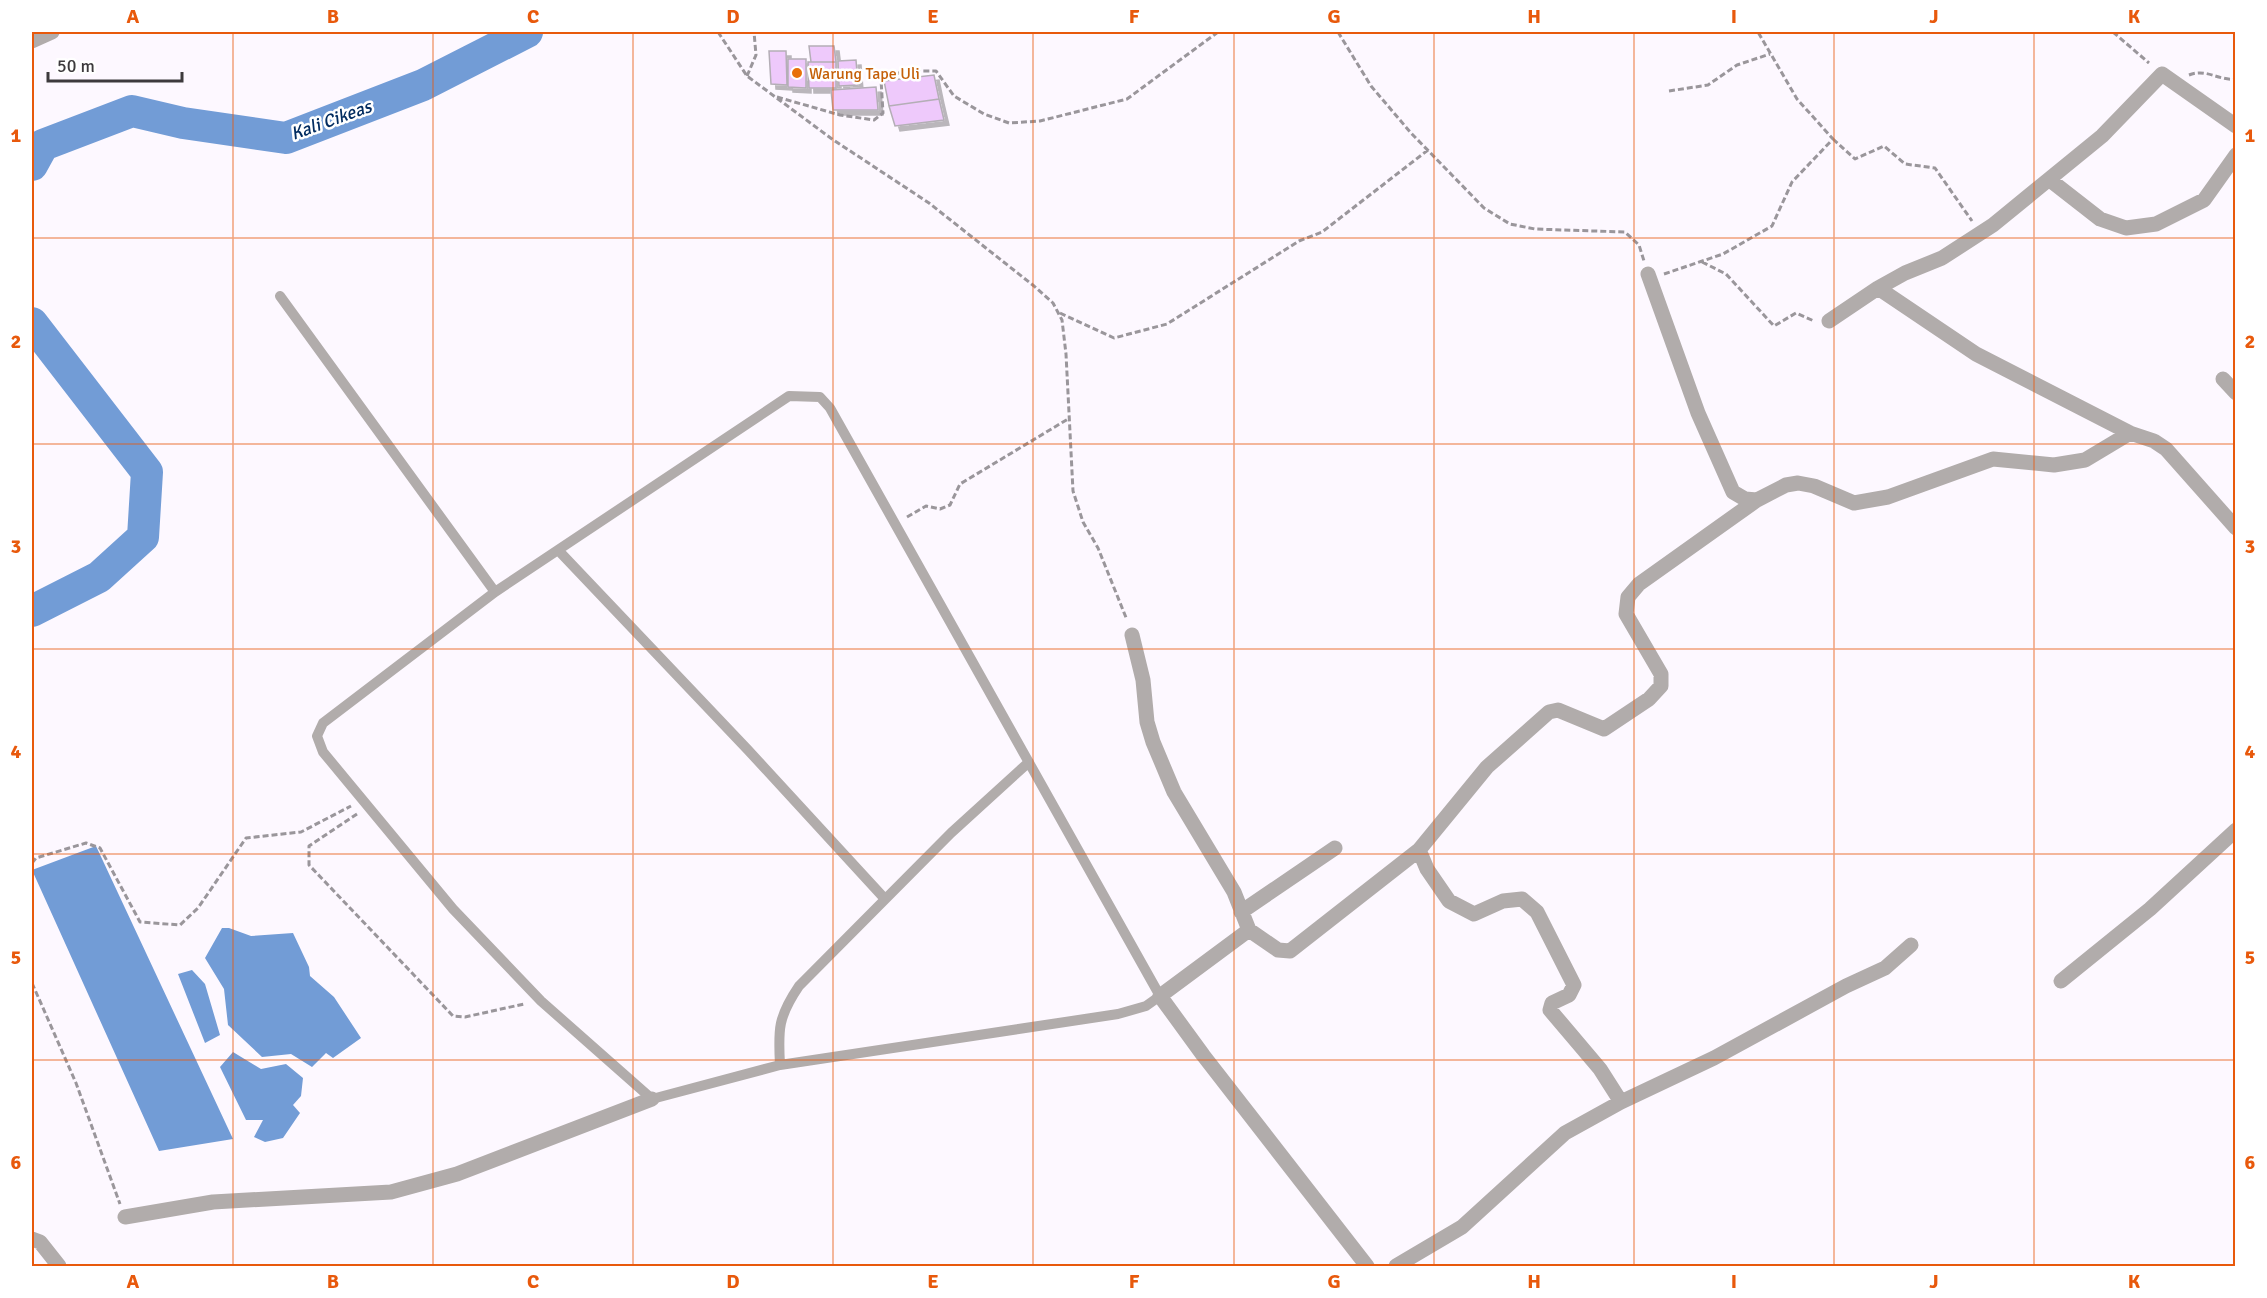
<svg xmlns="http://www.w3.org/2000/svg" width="2267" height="1298" viewBox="0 0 2267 1298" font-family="Signika,sans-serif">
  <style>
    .water { fill: #729cd6 }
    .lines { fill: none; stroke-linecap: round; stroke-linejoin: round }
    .river { stroke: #729cd6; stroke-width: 32 }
    .building { fill: #eec9fb; stroke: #b4aeb6; stroke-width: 1.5; filter: url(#shadow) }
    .path { stroke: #9a969b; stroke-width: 3; stroke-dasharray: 6 3; stroke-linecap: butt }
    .service { stroke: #b1acab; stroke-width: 10 }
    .minor { stroke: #b1acab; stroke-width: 15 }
    .grid { fill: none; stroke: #e8590c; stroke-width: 1.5; stroke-opacity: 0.55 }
    .food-dot { fill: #e8710a; stroke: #fff; stroke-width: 2 }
    .labels { text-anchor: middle; stroke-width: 5; stroke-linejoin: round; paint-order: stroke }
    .food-label { font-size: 16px; fill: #c56008; stroke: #fff; text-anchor: start }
    .water-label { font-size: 18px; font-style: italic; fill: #022c60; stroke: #fff }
    .neatline { fill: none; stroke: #e8590c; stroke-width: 2 }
    .grid-label { font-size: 20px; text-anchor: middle; font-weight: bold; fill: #e8590c }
  </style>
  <defs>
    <filter id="shadow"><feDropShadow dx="5" dy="5" stdDeviation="0" flood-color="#0004"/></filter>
  </defs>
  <rect width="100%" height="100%" fill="#fdf8ff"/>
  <path class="water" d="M96,846L233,1139L159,1151L32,870Z
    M222,928H229L251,936L293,933L309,967L310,976L334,997L361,1038L333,1058L326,1053L312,1067L291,1054L262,1057L228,1025L224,989L205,958Z
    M192,970L205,984L220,1035L205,1043L178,974Z
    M233,1052L261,1069L286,1064L303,1078L301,1096L293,1105L300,1113L283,1138L265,1142L254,1137L263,1120H246L220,1067Z"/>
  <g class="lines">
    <path class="river" d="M32,165L43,145L132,111L183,123L286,138L423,85L527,32
      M32,323L147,472L143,537L99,577L32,611"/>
  </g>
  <path class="building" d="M809,46H834L836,62H811Z
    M769,51H786L787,85L771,84Z
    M788,59H806V88L788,87Z
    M856,60L858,85L839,86L838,61Z
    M808,62H836V88H809Z
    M934,75L939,99L889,106L884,81Z
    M876,87L878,110H833L831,90Z
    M939,99L944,120L895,126L889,106Z"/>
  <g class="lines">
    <path class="path" d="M718,32L747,76L832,139L929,203L1034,286L1053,303L1062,320L1066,354L1073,491L1083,522L1098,548L1127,620
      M1338,32L1371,86L1411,133L1484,208L1510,224L1535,229L1625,232L1639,245L1644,261
      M2113,32L2149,63
      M2189,75C2207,68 2218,81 2236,79
      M747,76L756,55L754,32
      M1669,91L1708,85L1737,65L1770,54
      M777,97L840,115L874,120L883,113L881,79L905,71H936L954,96L984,114L1009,123L1040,121L1127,99L1218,32
      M1833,139L1855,159L1884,146L1905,164L1935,168L1972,221
      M1702,262L1726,274L1774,326L1796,313L1814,321
      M1664,274L1723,254L1772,226L1792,182L1833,139L1797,99L1758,32
      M1060,313L1114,338L1167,324L1299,241L1322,232L1428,150
      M907,517L926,506L940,509L950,505L960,484L1068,419
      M357,814L309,846V865L453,1016L465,1017L524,1004
      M32,863L36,858L86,843L100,848L140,922L180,925L198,908L246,838L301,832L351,806
      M32,983L76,1083L120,1204"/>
    <path class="service" d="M280,296L495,592
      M789,396L820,397L830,408L1160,996L1146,1006L1118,1014L780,1065L652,1099L541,1001L453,909L323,752L317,736L323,723L495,592Z
      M558,550L748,750L885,899
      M780,1065C778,1029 778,1017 799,986L951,833L1029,762"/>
    <path class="minor" d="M32,41L52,32
      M2050,180L2100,219L2126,228L2156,224L2204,200L2236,155
      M1648,274L1698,413L1733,492L1745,499L1757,500L1786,485L1798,483L1814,486L1854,503L1888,497L1993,459L2054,465L2085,460L2130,433L2154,441L2166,449L2236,528
      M1878,288L1976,354L2130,433
      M1829,321L1878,288L1905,273L1942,258L1993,225L2102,136L2162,74L2236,126
      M2223,379L2236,393
      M1132,635L1143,680L1147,722L1153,742L1174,792L1234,892L1249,930
      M1419,850L1427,869L1449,901L1474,914L1503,901L1522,899L1537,912L1574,985L1569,995L1552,1003L1550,1010L1600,1069L1621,1102
      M1241,912L1335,848
      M2061,981L2150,909L2236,830
      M125,1217L213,1202L391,1192L457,1174L652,1099
      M32,1239L40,1242L59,1266
      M1367,1266L1203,1055L1160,996L1249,930L1278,950L1290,951L1419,850L1487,767L1549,712L1558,710L1604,729L1649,699L1661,686V674L1626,614L1628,597L1639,584L1757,500
      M1396,1266L1462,1227L1565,1133L1621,1102L1714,1058L1846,986L1885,968L1911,945"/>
  </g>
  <path class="grid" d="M233,32V1266M433,32V1266M633,32V1266M833,32V1266M1033,32V1266M1234,32V1266M1434,32V1266M1634,32V1266M1834,32V1266M2034,32V1266M32,238H2236M32,444H2236M32,649H2236M32,854H2236M32,1060H2236"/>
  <circle class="food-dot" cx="797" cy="73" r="6"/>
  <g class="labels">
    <g class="food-label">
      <text x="809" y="79">Warung Tape Uli</text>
    </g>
    <g class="water-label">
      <text transform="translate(331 120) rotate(-20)" y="6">Kali Cikeas</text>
    </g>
  </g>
  <rect width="2267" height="1298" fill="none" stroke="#ffffff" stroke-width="66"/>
  <path d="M48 72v9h134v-9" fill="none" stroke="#3d3a3d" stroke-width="3"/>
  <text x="57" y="72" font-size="18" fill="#3d3a3d" stroke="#ffffff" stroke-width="4.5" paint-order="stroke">50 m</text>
  <rect x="33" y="33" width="2201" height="1232" class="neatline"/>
  <g class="grid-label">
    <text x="133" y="23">A</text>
    <text x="333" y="23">B</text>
    <text x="533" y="23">C</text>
    <text x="733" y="23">D</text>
    <text x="933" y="23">E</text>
    <text x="1134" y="23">F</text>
    <text x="1334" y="23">G</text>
    <text x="1534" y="23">H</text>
    <text x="1734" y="23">I</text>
    <text x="1934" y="23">J</text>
    <text x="2134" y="23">K</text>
    <text x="16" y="142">1</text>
    <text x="2250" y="142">1</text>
    <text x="16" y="348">2</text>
    <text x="2250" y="348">2</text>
    <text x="16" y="553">3</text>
    <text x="2250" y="553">3</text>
    <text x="16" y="758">4</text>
    <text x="2250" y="758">4</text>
    <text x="16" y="964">5</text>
    <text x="2250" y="964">5</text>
    <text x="16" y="1169">6</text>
    <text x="2250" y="1169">6</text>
    <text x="133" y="1288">A</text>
    <text x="333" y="1288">B</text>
    <text x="533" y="1288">C</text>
    <text x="733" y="1288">D</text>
    <text x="933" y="1288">E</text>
    <text x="1134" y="1288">F</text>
    <text x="1334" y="1288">G</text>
    <text x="1534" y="1288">H</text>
    <text x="1734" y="1288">I</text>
    <text x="1934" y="1288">J</text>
    <text x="2134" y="1288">K</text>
  </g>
</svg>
